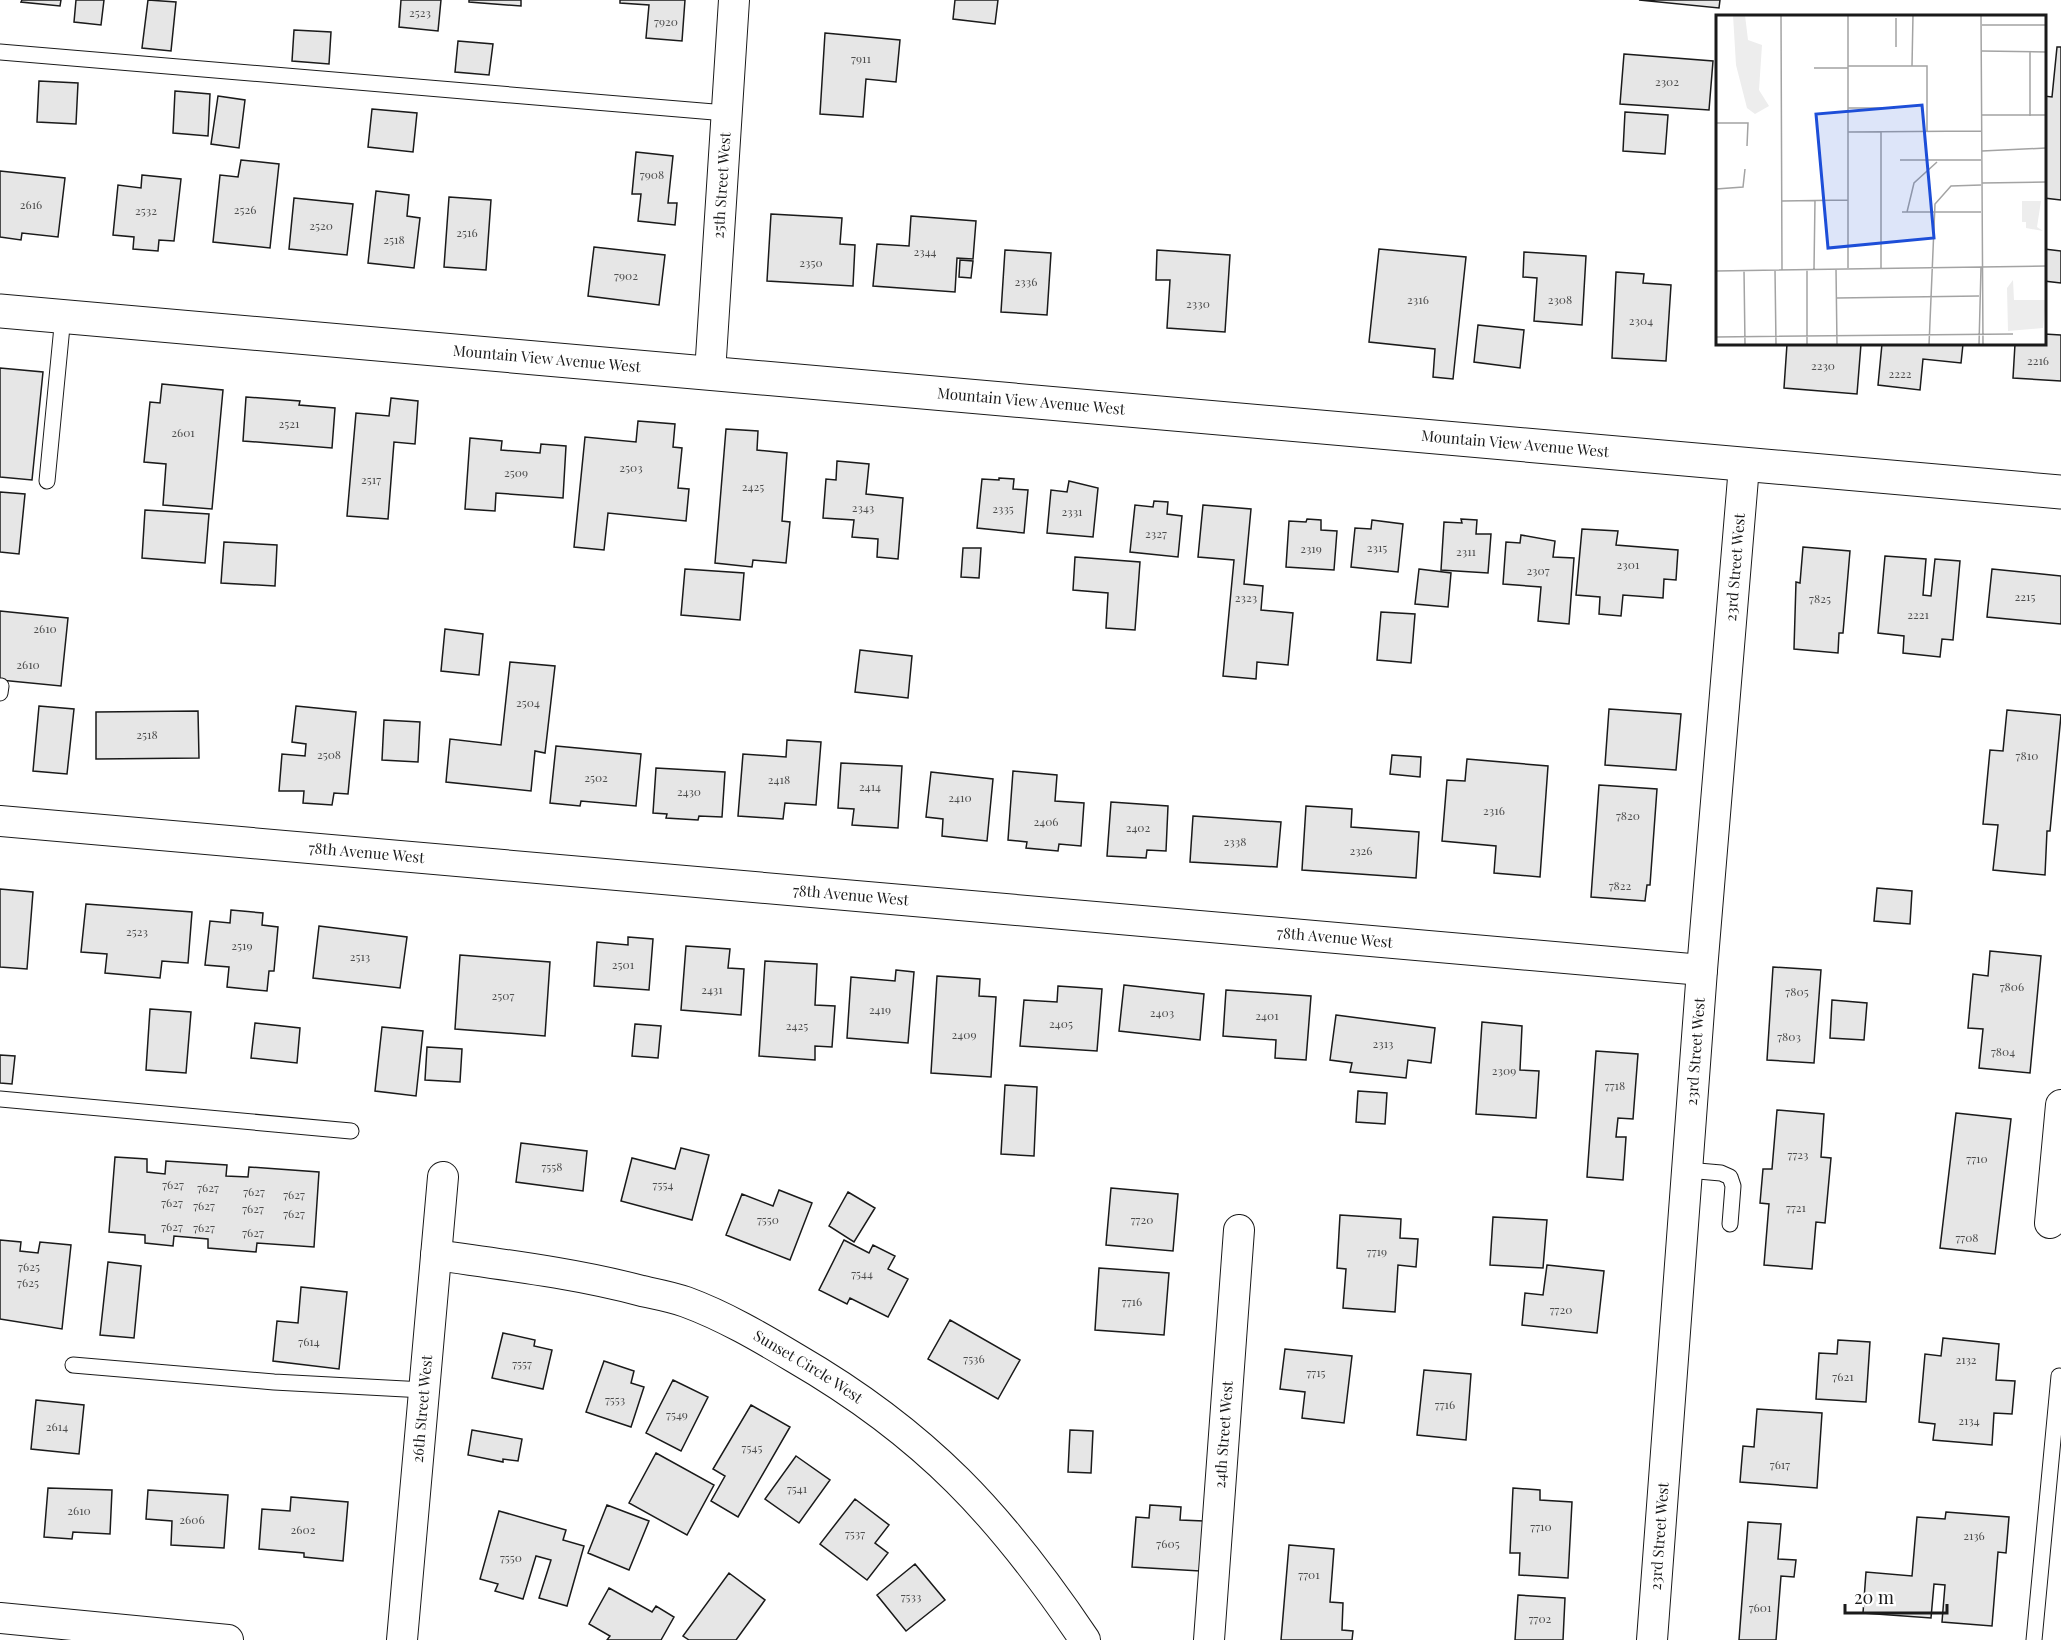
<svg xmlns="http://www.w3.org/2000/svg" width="2061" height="1640" viewBox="0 0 2061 1640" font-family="'Playfair Display',serif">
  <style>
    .building { fill: #e6e6e6; stroke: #1a1a1a; stroke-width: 1.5 }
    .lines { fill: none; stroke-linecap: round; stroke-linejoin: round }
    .lane-casing { stroke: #1a1a1a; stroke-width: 17 }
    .street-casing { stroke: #1a1a1a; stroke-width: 32 }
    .secondary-casing { stroke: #1a1a1a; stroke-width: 35 }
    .lane { stroke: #fff; stroke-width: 15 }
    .street { stroke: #fff; stroke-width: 30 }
    .secondary { stroke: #fff; stroke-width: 33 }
    .labels { text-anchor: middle; stroke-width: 4.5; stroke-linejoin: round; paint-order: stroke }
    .number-label { font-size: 12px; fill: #4d4d4d }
    .street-label { font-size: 15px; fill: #1a1a1a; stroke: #fff }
    .inset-road { fill: none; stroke: #a3a3a3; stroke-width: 1.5 }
    .view { fill: #1d4ed8; fill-opacity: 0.15; stroke: #1d4ed8; stroke-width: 3 }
    .inset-edge { fill: none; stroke: #1a1a1a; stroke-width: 3 }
  </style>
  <rect width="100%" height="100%" fill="#fff"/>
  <path class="building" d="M22,0H61L60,6L21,2Z
    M76,0H104L101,25L74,22Z
    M148,0L176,2L171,51L142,48Z
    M401,0H441L438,31L399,27Z
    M469,0H521V6L469,2Z
    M620,0H685L682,41L646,38L649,5L620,3Z
    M955,0H998L995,24L953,19Z
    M1639,0H1720L1719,8Z
    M294,30L331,32L329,64L292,61Z
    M825,33L900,40L896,82L866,79L863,117L820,114Z
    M458,41L493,44L489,75L455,72Z
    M2057,47H2061V200L2044,198V96L2052,97Z
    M1624,54L1713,61L1709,110L1620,104Z
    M39,81L78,83L76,124L37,122Z
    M175,91L210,94L208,136L173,133Z
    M218,96L245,100L239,148L211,144Z
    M372,109L417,113L413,152L368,147Z
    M1625,112L1668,115L1665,154L1623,151Z
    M636,152L673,156L668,203H677L675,225L638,221L641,194H632Z
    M241,160L279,164L270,248L213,242L220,175L238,177Z
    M0,171L65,178L58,237L22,233L21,240L0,237Z
    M142,175L181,179L174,241L159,240L158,251L133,249L134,237L113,235L118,185L141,188Z
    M376,191L409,195L407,216L420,218L414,268L368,263Z
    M449,197L491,200L486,270L444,267Z
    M294,198L353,204L347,255L289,249Z
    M771,214L842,218L840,244L855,245L853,286L767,281Z
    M911,216L976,221L973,259L957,258L955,292L873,286L877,244L909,246Z
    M594,247L665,255L659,305L588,296Z
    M1379,249L1466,257L1453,379L1433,377L1435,349L1369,342Z
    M2044,249L2061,251V283L2044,281Z
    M1005,250L1051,253L1047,315L1001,312Z
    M1157,250L1230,255L1225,332L1167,328L1170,280H1156Z
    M1524,252L1586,256L1582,325L1534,321L1537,278L1523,277Z
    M960,260L973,261L971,278L959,277Z
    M1616,272L1644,274L1643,283L1671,285L1666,361L1612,358Z
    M1478,325L1524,330L1520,368L1474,362Z
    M2044,334L2061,335V381L2013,378L2015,344H2044Z
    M1787,344H1861L1857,394L1784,388Z
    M1882,344H1963L1961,363L1923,359L1920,390L1878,385Z
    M0,368L43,372L32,480L0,477Z
    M162,384L223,390L212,509L163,505L166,464L144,462L150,402L160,403Z
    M246,397L300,401L299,405L335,408L332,448L243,441Z
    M391,398L418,401L415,444L394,442L388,519L347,516L356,413L389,416Z
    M638,421L675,424L673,447L682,448L678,488L689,489L686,521L608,513L604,550L574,547L585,437L636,442Z
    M726,429L758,431L757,450L787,453L782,521L790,522L786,563L753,560L752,567L715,563Z
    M470,438L502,441L501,450L540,453L541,444L566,446L563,498L496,493L495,511L465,509Z
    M837,461L869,464L866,494L903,498L898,559L877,557L878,539L852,537L854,520L823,518L826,479L836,480Z
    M999,478L1014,479L1013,489L1028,490L1024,533L977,528L982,479L999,480Z
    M1069,481L1098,488L1093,537L1047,533L1051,490L1067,492Z
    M0,492L25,494L19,554L0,552Z
    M1154,501L1168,502L1167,514L1182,516L1178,557L1130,552L1135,505L1153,507Z
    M1203,505L1251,509L1244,584L1263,586L1261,610L1293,613L1288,665L1257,662L1256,679L1223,676L1234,560L1198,557Z
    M145,510L209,514L205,563L142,558Z
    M1307,519L1321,520V530L1337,531L1334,570L1286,567L1289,521L1306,522Z
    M1461,519L1477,520L1476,534H1491L1488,573L1441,570L1444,522L1462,523Z
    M1372,520L1403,524L1398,572L1351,567L1355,528L1371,529Z
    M1582,529L1618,531L1616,545L1678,550L1676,580L1664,579L1663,598L1623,595L1621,616L1599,614L1600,597L1576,595Z
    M1521,535L1555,541L1553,557L1574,558L1569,624L1538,621L1541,587L1503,584L1506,542L1520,543Z
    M224,542L277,545L275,586L221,583Z
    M1803,547L1850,551L1843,633H1839L1838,653L1794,649L1796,582L1800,583Z
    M963,548H981L979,578L961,577Z
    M1885,556L1926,559L1923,595L1931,596L1935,559L1960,561L1953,640L1942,639L1940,657L1903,653L1904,636L1878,633Z
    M1075,557L1140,562L1135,630L1106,628L1108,593L1073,590Z
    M685,569L744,573L740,620L681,615Z
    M1419,569L1451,573L1448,607L1415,604Z
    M1992,569L2061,576V624L1987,617Z
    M0,611L68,618L61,686L0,680Z
    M1381,612L1415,614L1411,663L1377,660Z
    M445,629L483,634L479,675L441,671Z
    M860,650L912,656L908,698L855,692Z
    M510,662L555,666L545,753L535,751L531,791L446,782L450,739L501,745Z
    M39,706L74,709L67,774L33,771Z
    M296,706L356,712L348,794L334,793L332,805L303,803L304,791H279L282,754L305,756L306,744L292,742Z
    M1609,709L1681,714L1676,770L1605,765Z
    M2007,710L2061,715L2050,831H2047L2045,875L1993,870L1998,825L1983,824L1990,750L2003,751Z
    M198,711L199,758L96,759V712Z
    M384,720L420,722L418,762L382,760Z
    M787,740L821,742L816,805L785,803L783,819L738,816L743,754L786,757Z
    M556,746L641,754L636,806L581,801L580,806L550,803Z
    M1392,755L1421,757L1420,777L1390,774Z
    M1467,759L1548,766L1540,877L1494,873L1496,846L1442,841L1447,780L1465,781Z
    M841,763L902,766L898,828L852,825L854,809L838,808Z
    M656,768L725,772L722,817L699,816L698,820L666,818L667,814L653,813Z
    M1013,771L1057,775L1055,801L1084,803L1081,846L1059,844L1058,851L1026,848L1027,842L1008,840Z
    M931,772L993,779L987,841L942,836L943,819L926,817Z
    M1599,785L1657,789L1650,885H1647L1645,901L1591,897Z
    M1111,802L1168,806L1166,851L1147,850L1146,858L1107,856Z
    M1306,806L1352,809L1351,827L1419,832L1416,878L1302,870Z
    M1193,816L1281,822L1277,867L1190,862Z
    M1877,888L1912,891L1910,924L1874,921Z
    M0,889L33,892L27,969L0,967Z
    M86,904L192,912L188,963L162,961L160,978L105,973L107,954L81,952Z
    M231,910L263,913L262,925L278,927L274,971H269L267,991L227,987L229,967L205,965L210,921L230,923Z
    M319,926L407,937L400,988L313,978Z
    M628,937L653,939L649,990L594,986L597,942L628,945Z
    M686,946L730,949L728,968L744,969L741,1015L681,1010Z
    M1990,951L2041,956L2030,1073L1979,1068L1983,1029L1968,1028L1973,974L1988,976Z
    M460,955L550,962L545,1036L455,1029Z
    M765,961L817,964L815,1005L835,1006L832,1047L815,1046V1060L759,1056Z
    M1773,967L1821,970L1814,1063L1767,1060Z
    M896,970L914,972L908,1043L847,1038L851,977L895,981Z
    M937,976L980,979L979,996L996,997L991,1077L931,1073Z
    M1124,985L1204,994L1200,1040L1119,1031Z
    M1058,986L1102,989L1097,1051L1020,1046L1024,1000L1057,1002Z
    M1226,990L1311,996L1306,1060L1275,1058L1276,1040L1223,1036Z
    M1832,1000L1867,1003L1864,1040L1830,1038Z
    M150,1009L191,1012L186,1073L146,1070Z
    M1336,1015L1435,1028L1431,1063L1408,1060L1406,1078L1350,1072L1352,1063L1330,1060Z
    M1482,1022L1522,1026L1520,1070L1539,1071L1536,1118L1476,1114Z
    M255,1023L300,1028L297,1063L251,1058Z
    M635,1024L661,1026L658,1058L632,1056Z
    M382,1027L423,1031L416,1096L375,1091Z
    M427,1047L462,1049L460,1082L425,1080Z
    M1596,1051L1638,1054L1633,1119L1618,1118L1616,1137H1626L1623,1180L1587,1177Z
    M0,1055L15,1056L12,1084L0,1083Z
    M1005,1085L1037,1087L1034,1156L1001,1154Z
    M1358,1091L1387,1093L1385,1124L1356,1122Z
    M1777,1110L1824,1114L1821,1157L1831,1158L1825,1223L1816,1222L1812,1269L1764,1265L1769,1204L1760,1203L1763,1169H1772Z
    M1956,1113L2011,1119L1995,1254L1940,1248Z
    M521,1143L587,1151L583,1191L516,1182Z
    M681,1148L709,1155L692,1220L621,1201L632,1158L675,1169Z
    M115,1157L147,1159V1172L165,1174L166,1161L227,1165L226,1176L248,1177L249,1167L319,1172L314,1247L257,1243L256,1252L208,1248V1239L174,1236L173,1246L145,1243V1235L109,1232Z
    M1111,1188L1178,1194L1173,1251L1106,1245Z
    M779,1190L812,1203L790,1260L726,1235L742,1194L773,1206Z
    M848,1192L875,1208L854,1242L829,1226Z
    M1340,1215L1401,1219L1400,1238L1418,1239L1416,1267L1398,1265L1395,1312L1343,1308L1346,1269L1337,1268Z
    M1493,1217L1547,1220L1543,1268L1490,1265Z
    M0,1240L21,1242L20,1251L38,1253L40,1242L71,1245L62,1329L0,1319Z
    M844,1240L869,1253L873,1245L895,1256L888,1269L908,1279L888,1317L850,1298L847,1304L819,1290Z
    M108,1262L141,1266L134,1338L100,1335Z
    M1547,1265L1604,1271L1597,1333L1522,1325L1525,1293L1543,1295Z
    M1099,1268L1169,1273L1164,1335L1095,1330Z
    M301,1287L347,1292L339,1369L273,1361L277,1321L298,1323Z
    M950,1320L1020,1360L998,1399L928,1359Z
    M503,1333L535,1340L534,1346L552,1350L543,1389L492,1378Z
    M1943,1338L1999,1344L1996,1380L2015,1381L2012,1414L1994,1413L1992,1445L1933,1440L1935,1424L1919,1422L1925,1354L1941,1356Z
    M1838,1340L1870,1342L1866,1402L1816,1399L1819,1353L1837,1354Z
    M1285,1349L1352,1356L1344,1423L1302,1418L1305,1392L1280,1389Z
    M604,1361L634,1371L631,1383L644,1387L631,1427L586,1412Z
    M1424,1370L1471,1374L1466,1440L1417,1435Z
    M673,1380L708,1397L681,1451L646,1433Z
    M36,1400L84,1405L79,1454L31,1449Z
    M751,1405L790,1427L738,1517L711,1501L725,1476L713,1469Z
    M1757,1409L1822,1413L1817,1488L1740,1482L1743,1446L1754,1447Z
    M472,1430L522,1439L518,1461L503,1459V1462L468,1455Z
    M1070,1430L1093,1431L1091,1473L1068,1472Z
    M656,1453L714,1485L687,1535L629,1503Z
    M796,1456L830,1480L799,1523L765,1499Z
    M48,1488L112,1490L110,1534L73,1532L72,1539L44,1537Z
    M1513,1488L1540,1490V1500L1572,1502L1568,1578L1519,1575L1520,1553H1510Z
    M148,1490L228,1495L224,1548L171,1545L172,1521L146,1519Z
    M291,1497L348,1502L343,1561L304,1557V1553L259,1549L262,1509L290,1511Z
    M855,1499L889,1525L875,1543L888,1553L867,1580L820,1544Z
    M607,1505L649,1521L629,1570L588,1553Z
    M1150,1505L1181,1507L1180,1520L1204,1521L1200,1571L1132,1567L1136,1517L1149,1518Z
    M499,1511L566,1530L563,1540L584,1546L567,1606L539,1598L551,1560L536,1556L523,1599L495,1591L498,1584L480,1579Z
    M1946,1512L2009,1517L2006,1553L1998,1552L1992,1626L1942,1622L1945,1585L1934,1584L1931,1618L1863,1613L1866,1572L1912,1576L1917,1517L1945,1519Z
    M1748,1522L1781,1524L1778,1559L1796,1560L1794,1577L1781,1576L1776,1640H1739Z
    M1289,1545L1334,1549L1330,1602L1343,1603L1342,1630L1353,1631L1352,1640H1281Z
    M915,1564L945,1600L906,1631L877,1595Z
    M729,1573L765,1600L736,1640H689L683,1636Z
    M609,1588L652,1612L656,1606L674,1617L661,1640H607L610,1636L589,1624Z
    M1518,1595L1565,1598L1563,1640H1515Z"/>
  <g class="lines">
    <g class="lane-casing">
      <path id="lane" d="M0,52L726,113
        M47,481L63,316
        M0,693L1,686
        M0,1099L351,1131
        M1687,1170L1721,1173L1730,1177L1733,1186L1730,1224
        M73,1365L274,1382L424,1390
        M2034,1640L2059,1376"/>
    </g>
    <g class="street-casing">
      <g id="street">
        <path id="s1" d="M710,373L734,0"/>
        <path id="s2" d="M0,821L1702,970"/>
        <path d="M2050,1223L2061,1105"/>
        <path id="s3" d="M436,1255C505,1265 574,1273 642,1291C656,1294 672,1297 686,1302C724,1316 760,1337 795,1358C926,1434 1001,1515 1085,1640"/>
        <path d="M0,1618L228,1640"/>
        <path id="s4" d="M402,1640L443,1177"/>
        <path id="s5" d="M1209,1640L1239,1230"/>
        <path id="s6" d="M1652,1640L1702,970L1744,466"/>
      </g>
    </g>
    <g class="secondary-casing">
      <g id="secondary">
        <path id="s7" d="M0,311L2061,492"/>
      </g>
    </g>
    <use href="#lane" class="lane"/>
    <use href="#street" class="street"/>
    <use href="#secondary" class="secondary"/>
  </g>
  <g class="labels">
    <g class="number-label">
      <text x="420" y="17">2523</text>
      <text x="666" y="26">7920</text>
      <text x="861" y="63">7911</text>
      <text x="1667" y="86">2302</text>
      <text x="652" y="179">7908</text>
      <text x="31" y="209">2616</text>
      <text x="245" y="214">2526</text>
      <text x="146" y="215">2532</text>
      <text x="321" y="230">2520</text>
      <text x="467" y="237">2516</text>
      <text x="394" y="244">2518</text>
      <text x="925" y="256">2344</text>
      <text x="811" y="267">2350</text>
      <text x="626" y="280">7902</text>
      <text x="1026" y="286">2336</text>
      <text x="1418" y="304">2316</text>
      <text x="1560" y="304">2308</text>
      <text x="1198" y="308">2330</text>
      <text x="1641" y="325">2304</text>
      <text x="2038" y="365">2216</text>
      <text x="1823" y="370">2230</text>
      <text x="1900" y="378">2222</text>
      <text x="289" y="428">2521</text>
      <text x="183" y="437">2601</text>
      <text x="631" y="472">2503</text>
      <text x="516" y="477">2509</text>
      <text x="371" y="484">2517</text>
      <text x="753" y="491">2425</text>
      <text x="863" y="512">2343</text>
      <text x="1003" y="513">2335</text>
      <text x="1072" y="516">2331</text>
      <text x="1156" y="538">2327</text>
      <text x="1377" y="552">2315</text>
      <text x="1311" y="553">2319</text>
      <text x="1466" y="556">2311</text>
      <text x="1628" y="569">2301</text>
      <text x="1538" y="575">2307</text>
      <text x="2025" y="601">2215</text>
      <text x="1246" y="602">2323</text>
      <text x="1820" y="603">7825</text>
      <text x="1918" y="619">2221</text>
      <text x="45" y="633">2610</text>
      <text x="28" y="669">2610</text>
      <text x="528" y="707">2504</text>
      <text x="147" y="739">2518</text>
      <text x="329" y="759">2508</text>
      <text x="2027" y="760">7810</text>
      <text x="596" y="782">2502</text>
      <text x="779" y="784">2418</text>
      <text x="870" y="791">2414</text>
      <text x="689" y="796">2430</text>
      <text x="960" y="802">2410</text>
      <text x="1494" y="815">2316</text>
      <text x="1628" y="820">7820</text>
      <text x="1046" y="826">2406</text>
      <text x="1138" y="832">2402</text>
      <text x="1235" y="846">2338</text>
      <text x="1361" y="855">2326</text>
      <text x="1620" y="890">7822</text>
      <text x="137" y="936">2523</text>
      <text x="242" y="950">2519</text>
      <text x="360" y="961">2513</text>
      <text x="623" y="969">2501</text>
      <text x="2012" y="991">7806</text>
      <text x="712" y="994">2431</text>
      <text x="1797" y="996">7805</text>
      <text x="503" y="1000">2507</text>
      <text x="880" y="1014">2419</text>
      <text x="1162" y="1017">2403</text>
      <text x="1267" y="1020">2401</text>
      <text x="1061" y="1028">2405</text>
      <text x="797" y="1030">2425</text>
      <text x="964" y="1039">2409</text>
      <text x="1789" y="1041">7803</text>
      <text x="1383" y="1048">2313</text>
      <text x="2003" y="1056">7804</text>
      <text x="1504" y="1075">2309</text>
      <text x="1615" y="1090">7718</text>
      <text x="1798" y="1159">7723</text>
      <text x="1977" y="1163">7710</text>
      <text x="552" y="1171">7558</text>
      <text x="173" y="1189">7627</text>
      <text x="663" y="1189">7554</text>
      <text x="208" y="1192">7627</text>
      <text x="254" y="1196">7627</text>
      <text x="294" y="1199">7627</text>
      <text x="172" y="1207">7627</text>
      <text x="204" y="1210">7627</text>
      <text x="1796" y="1212">7721</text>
      <text x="253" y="1213">7627</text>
      <text x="294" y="1218">7627</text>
      <text x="768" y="1224">7550</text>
      <text x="1142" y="1224">7720</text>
      <text x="172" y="1231">7627</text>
      <text x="204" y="1232">7627</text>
      <text x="253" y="1237">7627</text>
      <text x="1967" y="1242">7708</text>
      <text x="1377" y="1256">7719</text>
      <text x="29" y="1271">7625</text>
      <text x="862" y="1278">7544</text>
      <text x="28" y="1287">7625</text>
      <text x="1132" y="1306">7716</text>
      <text x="1561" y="1314">7720</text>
      <text x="309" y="1346">7614</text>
      <text x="974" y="1363">7536</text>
      <text x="1966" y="1364">2132</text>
      <text x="522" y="1368">7557</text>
      <text x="1316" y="1377">7715</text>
      <text x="1843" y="1381">7621</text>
      <text x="615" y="1404">7553</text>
      <text x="1445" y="1409">7716</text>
      <text x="677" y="1419">7549</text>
      <text x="1969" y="1425">2134</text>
      <text x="57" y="1431">2614</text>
      <text x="752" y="1452">7545</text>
      <text x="1780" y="1469">7617</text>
      <text x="797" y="1493">7541</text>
      <text x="79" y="1515">2610</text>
      <text x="192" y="1524">2606</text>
      <text x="1541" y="1531">7710</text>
      <text x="303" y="1534">2602</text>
      <text x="855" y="1538">7537</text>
      <text x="1974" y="1540">2136</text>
      <text x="1168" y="1548">7605</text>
      <text x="511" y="1562">7550</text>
      <text x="1309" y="1579">7701</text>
      <text x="911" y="1601">7533</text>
      <text x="1760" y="1612">7601</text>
      <text x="1540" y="1623">7702</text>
    </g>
    <g class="street-label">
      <text dy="5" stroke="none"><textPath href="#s1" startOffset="188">25th Street West</textPath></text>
      <text dy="5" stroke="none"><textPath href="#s7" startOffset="549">Mountain View Avenue West</textPath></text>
      <text dy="5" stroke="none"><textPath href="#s7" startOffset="1035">Mountain View Avenue West</textPath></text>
      <text dy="5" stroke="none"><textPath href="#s7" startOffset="1521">Mountain View Avenue West</textPath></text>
      <text dy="5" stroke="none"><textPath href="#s6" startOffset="1076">23rd Street West</textPath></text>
      <text dy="5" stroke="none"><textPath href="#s2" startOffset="368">78th Avenue West</textPath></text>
      <text dy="5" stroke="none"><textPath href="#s2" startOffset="854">78th Avenue West</textPath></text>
      <text dy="5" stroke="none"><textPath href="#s2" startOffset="1340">78th Avenue West</textPath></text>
      <text dy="5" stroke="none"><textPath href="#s6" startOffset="590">23rd Street West</textPath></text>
      <text dy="5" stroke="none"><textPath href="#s3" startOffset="393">Sunset Circle West</textPath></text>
      <text dy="5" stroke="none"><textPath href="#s4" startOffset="232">26th Street West</textPath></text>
      <text dy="5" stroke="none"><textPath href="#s5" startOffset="206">24th Street West</textPath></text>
      <text dy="5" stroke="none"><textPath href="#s6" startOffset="104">23rd Street West</textPath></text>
    </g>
  </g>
  <g transform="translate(1716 15)">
    <rect width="330" height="330" fill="#fff"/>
    <path d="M17,0H29L32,25L46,30L43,75L53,91L39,99L31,93L20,50ZM306,186H325L321,212L327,216L310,213V207H306ZM297,265L298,285H330L327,313L292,316L291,273Z" fill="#ededed"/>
    <path class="inset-road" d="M65,0L66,255M265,0L267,330M266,10H330M180,32V3M266,36L330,37M132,51H211V116M196,51L197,0M98,53H132M132,93H179M266,100H330M314,101V36M0,108H32L31,131M132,117L265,116M266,136L330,133M184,145H265M266,168L330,167M0,174L27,172L29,154M66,186L132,185M186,197H265M191,197L198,168L221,147M265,252L330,251M132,253V0M165,253V117M91,254V330M98,254L99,185M120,254L121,330M28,255L29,330M59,255L60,330M0,256L265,252M121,283L263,281M0,306V284M0,322L297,319M213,330L219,189L235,171L265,170M263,330L265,252"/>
    <path class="view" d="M206,90L218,223L112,233L100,99Z"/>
    <rect width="330" height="330" class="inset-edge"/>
  </g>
  <path d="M1845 1604v9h102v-9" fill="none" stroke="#1a1a1a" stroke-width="3"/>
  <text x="1854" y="1604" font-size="18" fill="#1a1a1a" stroke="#ffffff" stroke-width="4.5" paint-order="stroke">20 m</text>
</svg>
